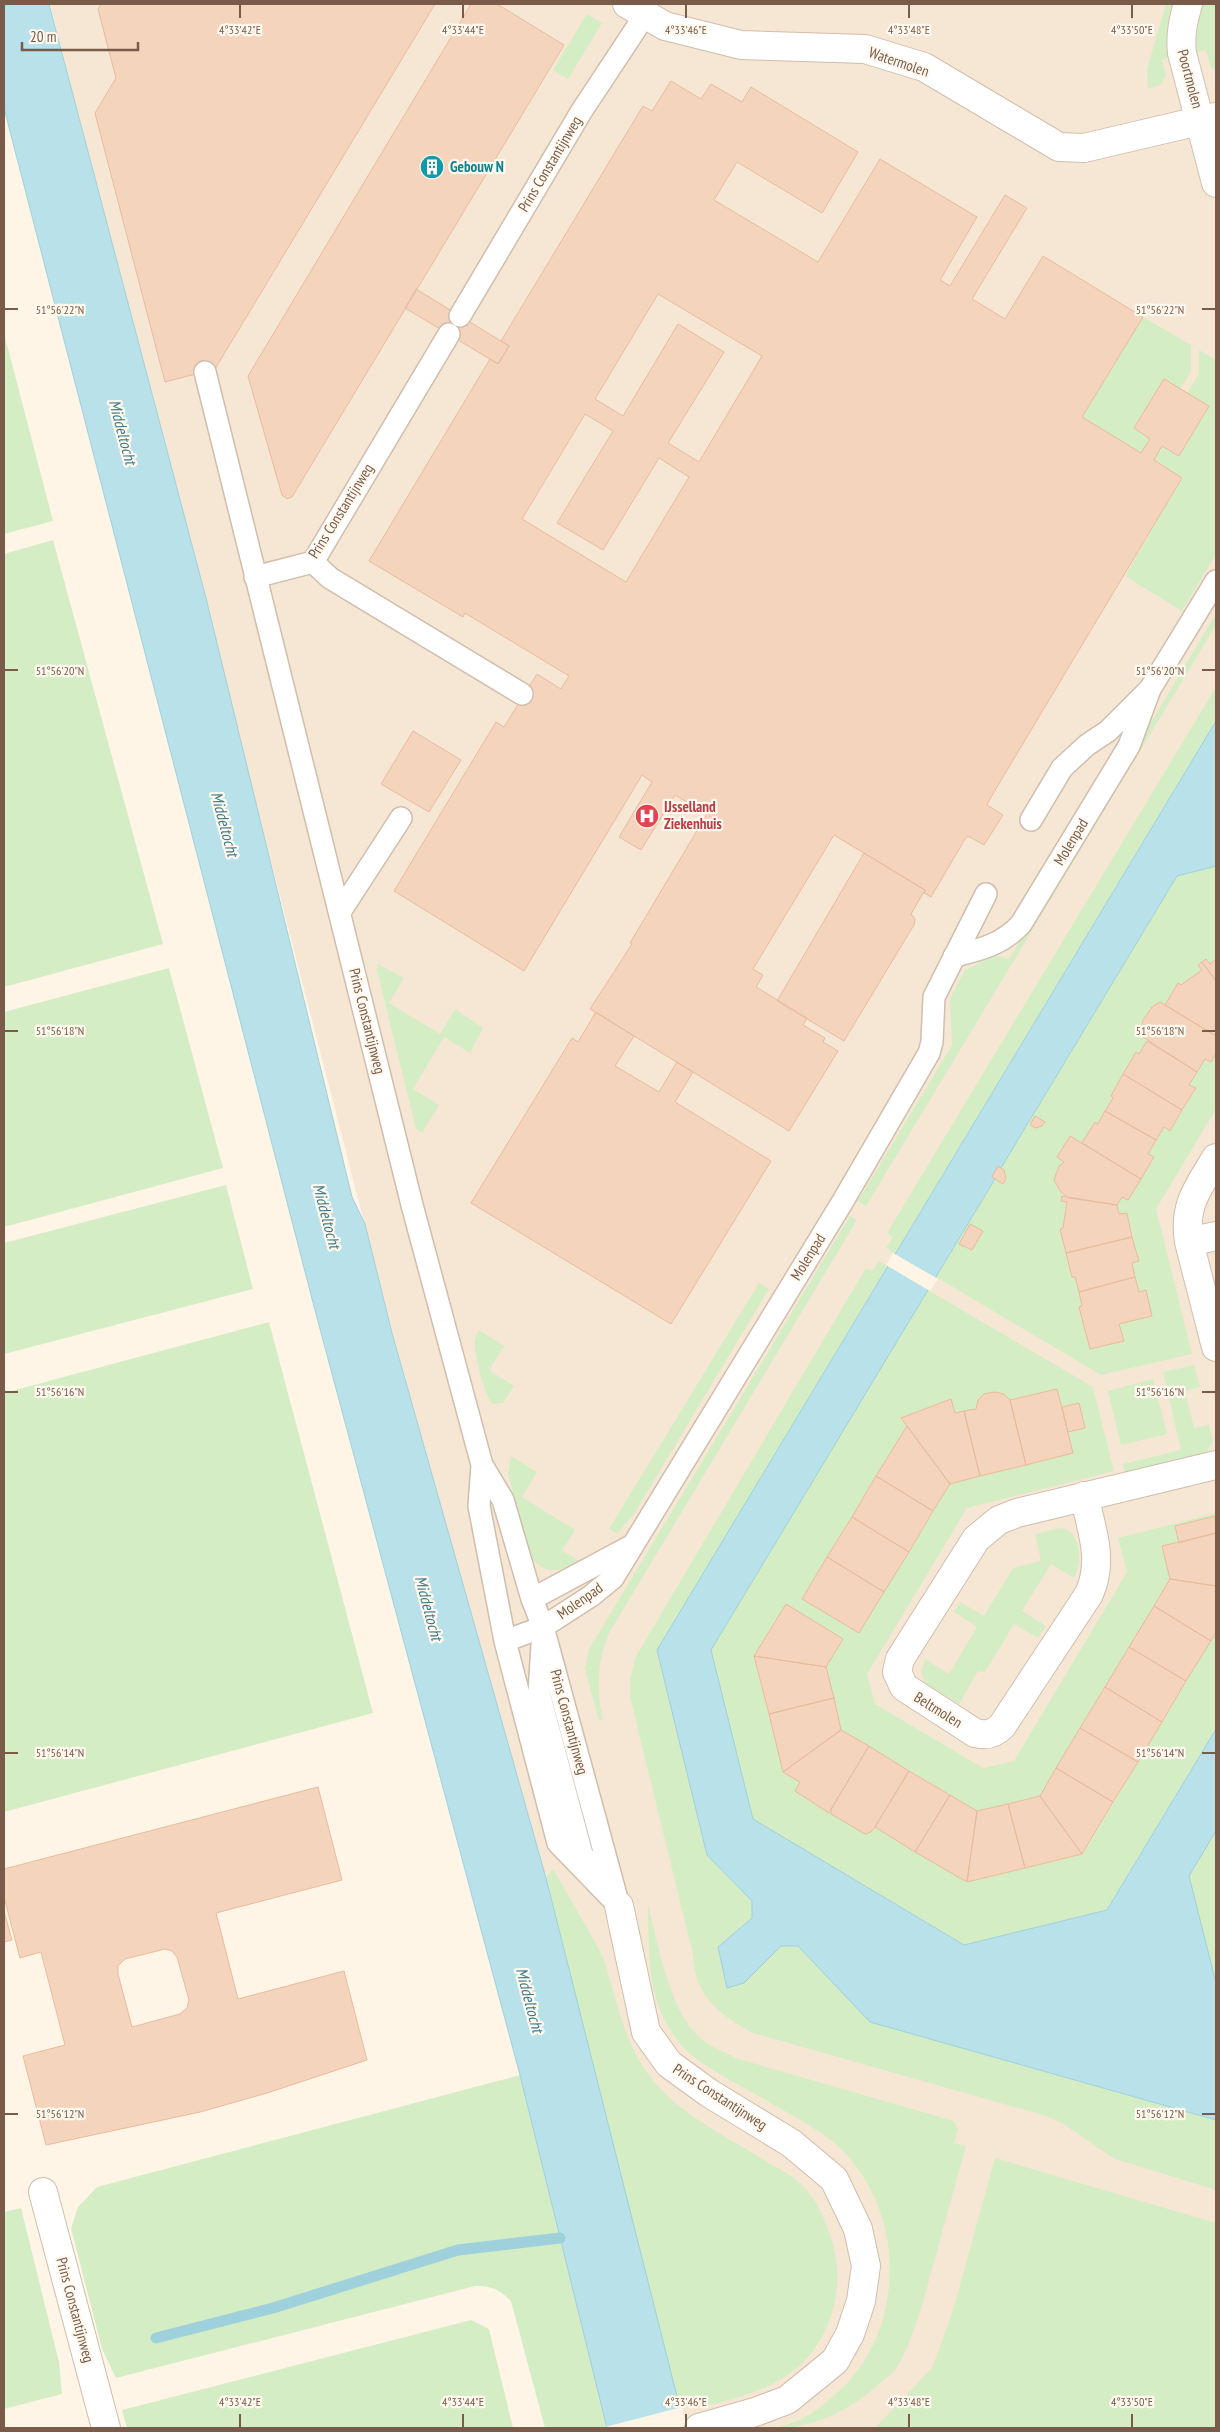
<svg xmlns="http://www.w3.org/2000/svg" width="1220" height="2432" viewBox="0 0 1220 2432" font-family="'PT Sans Narrow',sans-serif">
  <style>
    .residential { fill: #f6e7d5 }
    .green { fill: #d4edc4; fill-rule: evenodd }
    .water { fill: #b9e1e9; stroke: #9fd1dc }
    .pier { fill: #fef5e7 }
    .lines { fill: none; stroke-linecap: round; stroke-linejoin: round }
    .stream { stroke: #9fd1dc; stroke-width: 11 }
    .building { fill: #f5d4bd; stroke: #e9bb9c; fill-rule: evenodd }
    .lane-casing { stroke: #d1bdab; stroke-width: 24 }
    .street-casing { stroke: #d1bdab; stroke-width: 30 }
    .secondary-casing { stroke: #d7bfab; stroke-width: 30 }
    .lane { stroke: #fff; stroke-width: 21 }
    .street { stroke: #fff; stroke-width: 28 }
    .secondary { stroke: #fff; stroke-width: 28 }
    .ticks { fill: none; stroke: #7a5b49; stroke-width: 2 }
    .labels { text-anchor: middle; stroke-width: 4.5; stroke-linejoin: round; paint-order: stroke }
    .street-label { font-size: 15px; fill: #7a5b49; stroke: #fff9ef }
    .culture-label { font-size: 15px; font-weight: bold; fill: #0d838f; stroke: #fff9ef; text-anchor: start }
    .health-label { font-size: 15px; font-weight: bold; fill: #be3a42; stroke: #fff9ef; text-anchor: start }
    .water-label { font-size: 16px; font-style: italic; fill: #3e7a87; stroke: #fff9ef }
    .ticks-label { font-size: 12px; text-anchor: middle; fill: #7a5b49; stroke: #fff9ef; stroke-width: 4.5; stroke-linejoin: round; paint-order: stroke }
  </style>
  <rect width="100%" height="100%" fill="#fef5e7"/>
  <path class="residential" d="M50,4H1216V2428H675Z"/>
  <path class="green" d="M1166,4H1179L1173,57L1162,60L1166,76L1160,85L1148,89L1147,69Z
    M1200,4H1216V70L1211,68L1206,50L1193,53L1194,19Z
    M587,14L602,23L568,79L553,70Z
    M1143,317L1191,345V372L1180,389L1164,379L1134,428L1150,439L1141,453L1082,417Z
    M4,333L53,521L4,534Z
    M1199,350L1216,360V554L1182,611L1125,576L1182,478L1154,460L1162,446L1179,456L1209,407L1187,393L1199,374Z
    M53,540L163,944L4,987V554Z
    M1216,614V625L866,1206L858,1201L952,1045L950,998L965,970L992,957L999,956L1009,959Z
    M1216,687V721L895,1254L886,1248L893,1237L887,1233Z
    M1216,866V959L1210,964L1206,959L1198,965L1202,970L1181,985L1178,983L1165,1005L1160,1002C1147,1009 1140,1021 1140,1035L1147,1041L1139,1054L1136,1052L1111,1095L1113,1098L1098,1124L1094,1122L1082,1143L1069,1136L1057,1157L1064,1162L1059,1166L1054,1180L1061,1192L1069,1198L1062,1197L1061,1201L1067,1202L1063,1228L1060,1229L1072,1277H1075L1082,1306L1079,1307L1090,1349L1124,1341L1119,1324L1152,1316L1146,1291L1139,1292L1132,1263L1139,1261L1127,1213L1119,1214L1117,1205L1122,1197L1128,1200L1154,1158L1148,1154L1164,1127L1170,1131L1196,1089L1189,1085L1205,1059L1211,1062L1216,1053V1109L1156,1209L1192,1354L1101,1375L936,1277L995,1179L1003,1184L1006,1178L1004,1170L1001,1168L1177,876ZM970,1224L983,1231L971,1250L959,1244Z
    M378,964L404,978L389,1003L440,1034L455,1009L483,1028L470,1053L444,1037L413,1089L439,1105L422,1133L416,1129L377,970Z
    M169,968L223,1168L4,1227V1012Z
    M226,1185L253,1289L4,1354V1243Z
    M850,1216L857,1220L609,1633C597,1661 596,1691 603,1720L599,1721L585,1669L589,1649Z
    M879,1261L888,1266L657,1650L707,1855L752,1901V1918L718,1947L727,1987L744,1983L781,1946H798L871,2022L1216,2120V2190L1115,2159L1062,2123L1043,2115L753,2033C731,2021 710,2008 699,1984C694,1974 694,1958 691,1946L630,1697V1680L635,1658L866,1268L872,1271Z
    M759,1283L769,1289L634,1514L617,1534L609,1529Z
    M928,1290L1093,1387L1114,1471L967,1508L867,1674L875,1704L983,1768L1014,1761L1127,1572L1118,1538L1216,1513V1521L1215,1516L1175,1526L1179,1543L1170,1579L1040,1796L977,1811L841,1730L826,1667L843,1639L786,1604L754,1656L783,1772L800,1782L795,1791L829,1813L831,1809V1814L865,1834L871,1832L875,1827L967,1882L1083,1854L1216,1632V1729L1107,1910L964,1945L753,1819L711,1650ZM1057,1389L1062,1407L1079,1403L1085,1427L1068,1432L1073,1453L950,1484L859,1633L802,1599L907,1426L901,1418L951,1399L955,1413L976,1409C979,1394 989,1390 1004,1394L1009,1400Z
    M269,1322L373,1713L4,1812V1393Z
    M479,1330L504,1346L489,1370L514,1386L503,1403L493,1404C485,1397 475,1357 475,1346C474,1340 476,1335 479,1330Z
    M1194,1365L1200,1387L1185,1391L1194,1428L1209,1425L1213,1441L1202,1461L1125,1476L1123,1464L1181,1450L1163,1372Z
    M1153,1379L1167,1434L1121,1445L1108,1391Z
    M511,1456L537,1472L522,1497L575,1530L562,1550L579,1561C561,1571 545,1576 531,1557L508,1474Z
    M1059,1528C1081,1528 1083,1562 1074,1578L1051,1564L1022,1611L1046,1626L1038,1638L1014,1624L985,1672L978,1671L959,1704L925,1683L921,1672L925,1659L949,1674L977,1627L954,1612L960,1602L984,1616L1013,1568L1041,1561L1035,1534Z
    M1216,1831V1983L1189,1876Z
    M553,1869C564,1888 576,1908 587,1928C592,1938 599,1948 603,1958C617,1998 622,2038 648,2074C676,2113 726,2136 766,2161C778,2168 793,2176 803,2186C816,2199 823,2216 829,2232C839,2258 840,2287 832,2313C810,2380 760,2393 698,2408L697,2403L680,2408L546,1878Z
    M648,1905C659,1945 669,2015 704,2041C713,2048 725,2052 735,2058L954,2121L958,2130L954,2143L966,2146L921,2309C914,2329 907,2352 895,2370C891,2375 883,2380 878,2385C850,2410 815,2428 777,2428C787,2424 800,2421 809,2415C845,2391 871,2361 883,2319C900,2258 885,2192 840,2148C818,2127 783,2111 757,2095C736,2083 700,2065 684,2048C646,2006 649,1958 648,1905Z
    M520,2075L607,2427L545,2428L511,2301C499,2289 491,2286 475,2286L116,2378L102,2349L71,2228L78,2207L97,2187Z
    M995,2158L1216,2223V2428H875L932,2368L952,2314Z
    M21,2208L59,2362L62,2394L4,2409V2212Z
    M471,2320L489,2329L513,2428H127L122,2410Z"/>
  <path class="water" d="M4,4H49L206,598L352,1197L365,1224L392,1333L546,1878L685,2428H607L520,2075L316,1314L4,108Z
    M1216,721V866L1177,876L1001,1168L998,1167L992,1177L995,1179L711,1650L753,1819L964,1945L1107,1910L1216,1729V1831L1189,1876L1216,1983V2120L870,2022L798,1946H781L744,1983L727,1988L718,1947L752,1918V1901L707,1855L657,1650Z"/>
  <path class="pier" d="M893,1253L938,1279L930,1291L886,1265Z
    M682,2407L687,2428H605V2427Z"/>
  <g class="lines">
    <path class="stream" d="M156,2338L273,2308L458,2250L560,2238"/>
  </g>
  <path class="building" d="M101,4H435L215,369L165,382L95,113L116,78L98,9Z
    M471,4H497L564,45L292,497L287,499L282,495L248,376Z
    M671,81L701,99L711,84L742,102L751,87L858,152L822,213L737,162L714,200L818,262L880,159L977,217L940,280L950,286L1005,195L1027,208L972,299L1005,319L1043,256L1143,317L1082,417L1141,453L1150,439L1134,428L1164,379L1209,406L1179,456L1162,446L1154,460L1182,478L991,797L987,805L1003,815L984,845L968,836L965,839L931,897L924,893L925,890L834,835L753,969L763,975L756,987L807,1018L803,1025L825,1038L823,1042L838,1051L789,1131L590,1009L632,944L630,943L707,814L675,795L641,850L619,837L652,782L642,775L524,971L394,891L496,722L504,727L537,674L561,689L569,676L465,613L463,617L369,561L490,359L498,364L509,346L501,341L643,106L652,111ZM658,294L762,356L699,462L668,443L724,352L678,324L623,416L595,399ZM585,414L613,431L557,523L603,550L659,458L689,477L626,582L522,519Z
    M416,289L509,346L498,364L405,308Z
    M413,731L461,760L429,812L381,784Z
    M864,853L925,890L911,914L915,919L914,925L844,1041L777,1001Z
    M1206,959L1210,964L1216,959V981L1202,962Z
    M1202,962L1216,981V1036L1165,1005L1178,983L1181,985L1202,970L1198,965Z
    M1160,1002L1216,1036V1053L1211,1062L1205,1059L1197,1072L1140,1035L1143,1020L1152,1007Z
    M596,1012L634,1036L615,1066L659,1092L677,1062L693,1072L675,1102L771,1161L671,1324L471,1203L572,1038L578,1042Z
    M1147,1041L1197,1072L1189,1085L1196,1088L1182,1110L1123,1074L1136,1052L1139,1054Z
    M1123,1074L1182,1110L1170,1131L1164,1127L1156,1140L1105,1111L1113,1098L1111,1096Z
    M1105,1111L1156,1140L1148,1154L1154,1157L1141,1179L1082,1143L1095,1122L1098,1124Z
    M1035,1116L1045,1122L1042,1126L1035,1128L1030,1125Z
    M1070,1136L1141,1179L1128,1200L1122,1197L1117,1205L1069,1198L1061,1192L1054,1180L1059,1166L1064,1162L1057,1157Z
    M998,1166L1004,1170L1006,1178L1003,1184L992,1177Z
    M1062,1196L1117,1205L1119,1214L1127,1213L1132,1237L1066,1253L1060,1229L1063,1228L1067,1202L1061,1201Z
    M970,1224L983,1231L972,1250L959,1244Z
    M1132,1237L1139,1261L1132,1263L1135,1277L1079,1292L1075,1277H1072L1066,1253Z
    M1135,1277L1139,1292L1146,1290L1152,1316L1119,1324L1124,1341L1090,1349L1079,1307L1082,1306L1079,1292Z
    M1057,1389L1073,1453L1026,1465L1010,1400Z
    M995,1392L1004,1394L1010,1400L1026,1465L980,1476L964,1411L976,1409L978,1400L984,1394Z
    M951,1399L955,1413L964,1411L980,1476L950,1484L901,1418Z
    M1079,1403L1085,1428L1068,1432L1062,1407Z
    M907,1426L950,1484L933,1511L876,1476Z
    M876,1476L933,1511L909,1552L852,1517Z
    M1215,1516L1216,1533L1179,1543L1175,1526Z
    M852,1517L909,1552L884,1592L827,1557Z
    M1216,1533V1586L1170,1579L1162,1546Z
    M827,1557L884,1592L859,1633L802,1599Z
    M1170,1579L1216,1586V1632L1211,1641L1154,1606Z
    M786,1604L843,1639L826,1667L754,1656Z
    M1154,1606L1211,1641L1186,1681L1129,1647Z
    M1129,1647L1186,1681L1162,1722L1105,1687Z
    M754,1656L826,1667L834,1698L769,1714Z
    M1105,1687L1162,1722L1138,1762L1080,1728Z
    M834,1698L841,1730L783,1772L769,1714Z
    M1080,1728L1138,1762L1113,1802L1056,1768Z
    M841,1730L869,1746L829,1813L795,1791L800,1782L783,1772Z
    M869,1746L909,1771L875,1827L871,1832L865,1834L831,1814V1809Z
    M1056,1768L1113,1802L1082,1854L1040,1796Z
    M909,1771L950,1795L915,1852L875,1827Z
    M318,1787L342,1880L216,1913L238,1999L344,1971L367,2060L267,2093L200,2112L46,2145L23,2056L65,2045L41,1952L20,1958L4,1897V1869ZM165,1949L172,1951L177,1957L189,2000L187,2008L180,2014L132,2027L118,1974V1966L125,1959Z
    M950,1795L977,1811L967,1882L915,1852Z
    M1040,1796L1082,1854L1025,1868L1008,1804Z
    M1008,1804L1025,1868L967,1882L977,1811Z
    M4,1911L12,1940L4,1942Z"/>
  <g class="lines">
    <g class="lane-casing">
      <path id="lane" d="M460,316L581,112L645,15
        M205,372L412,1205L482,1465L503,1500L532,1599L543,1627L619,1906
        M313,562L330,578L522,694
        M255,577L313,562L449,334
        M1031,820L1062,768L1087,745L1108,731L1150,689L1216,581
        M340,912L401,818
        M954,956C980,950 1003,944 1021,924L1129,746L1150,689
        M482,1465L479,1506L505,1641L558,1843L617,1904
        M532,1599L629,1547
        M505,1641L543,1627L591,1596L613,1578L843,1201L929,1053L932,1042L934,997L986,894
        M542,1645L539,1693L582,1854L592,1868"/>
    </g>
    <g class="street-casing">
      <path id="street" d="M627,4L665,26L741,45L865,49L924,67L1059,147L1084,148L1216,117
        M1216,1158C1198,1188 1183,1205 1189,1242L1216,1236
        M1189,1242L1216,1347
        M1084,1496C1092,1530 1104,1561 1089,1594L1002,1726C994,1734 986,1736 975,1733L904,1687L897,1672L900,1659L976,1539L999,1520L1017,1513L1216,1465
        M619,1906L646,2032L669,2064L709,2093L791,2143L834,2179L858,2229L866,2266L861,2301L850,2334L835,2361L787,2400L755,2412L699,2428
        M43,2192L106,2428"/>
    </g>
    <g class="secondary-casing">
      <path id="secondary" d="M1188,4C1183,21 1180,35 1182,53L1216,183"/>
    </g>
    <use href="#lane" class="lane"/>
    <use href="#street" class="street"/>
    <use href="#secondary" class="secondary"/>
  </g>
  <path class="ticks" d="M240,5V18M463,5V18M686,5V18M909,5V18M1132,5V18M5,309H18M1202,309H1215M5,670H18M1202,670H1215M5,1031H18M1202,1031H1215M5,1392H18M1202,1392H1215M5,1753H18M1202,1753H1215M5,2114H18M1202,2114H1215M240,2414V2427M463,2414V2427M686,2414V2427M909,2414V2427M1132,2414V2427"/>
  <defs>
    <g id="building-disc" transform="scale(1.25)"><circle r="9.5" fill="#0f9aa8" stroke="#fff9ef"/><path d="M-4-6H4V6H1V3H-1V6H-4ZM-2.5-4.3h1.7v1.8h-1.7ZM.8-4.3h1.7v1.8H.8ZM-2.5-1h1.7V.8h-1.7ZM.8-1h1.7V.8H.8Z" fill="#fff"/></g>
    <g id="hospital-disc" transform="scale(1.25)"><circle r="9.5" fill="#e0444e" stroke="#fff9ef"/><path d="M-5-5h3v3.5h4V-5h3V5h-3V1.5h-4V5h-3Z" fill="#fff"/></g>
  </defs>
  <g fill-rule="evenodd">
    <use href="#building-disc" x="432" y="167"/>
    <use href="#hospital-disc" x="647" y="816"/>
  </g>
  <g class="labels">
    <g class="street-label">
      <text transform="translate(899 62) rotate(19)" y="5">Watermolen</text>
      <text transform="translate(1190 79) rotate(75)" y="5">Poortmolen</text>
      <text transform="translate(550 164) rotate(-59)" y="5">Prins Constantijnweg</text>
      <text transform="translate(341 511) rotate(-58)" y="5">Prins Constantijnweg</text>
      <text transform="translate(1071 842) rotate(-59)" y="5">Molenpad</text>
      <text transform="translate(367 1021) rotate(76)" y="5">Prins Constantijnweg</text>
      <text transform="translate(808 1257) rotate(-58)" y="5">Molenpad</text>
      <text transform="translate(580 1601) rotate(-35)" y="5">Molenpad</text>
      <text transform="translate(938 1710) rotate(32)" y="5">Beltmolen</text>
      <text transform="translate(569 1722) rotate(75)" y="5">Prins Constantijnweg</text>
      <text transform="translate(720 2097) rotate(33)" y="5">Prins Constantijnweg</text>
      <text transform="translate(75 2310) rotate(75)" y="5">Prins Constantijnweg</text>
    </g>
    <g class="culture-label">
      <text x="450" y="172">Gebouw N</text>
    </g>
    <g class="health-label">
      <text x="664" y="812">IJsselland<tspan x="664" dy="17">Ziekenhuis</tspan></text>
    </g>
    <g class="water-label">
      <text transform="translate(123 432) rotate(75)" y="6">Middeltocht</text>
      <text transform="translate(225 824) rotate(75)" y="6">Middeltocht</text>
      <text transform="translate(327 1216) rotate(75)" y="6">Middeltocht</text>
      <text transform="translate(429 1608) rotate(75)" y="6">Middeltocht</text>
      <text transform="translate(530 2000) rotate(75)" y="6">Middeltocht</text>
    </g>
  </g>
  <g class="ticks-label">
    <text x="240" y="34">4°33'42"E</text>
    <text x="463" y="34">4°33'44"E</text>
    <text x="686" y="34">4°33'46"E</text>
    <text x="909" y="34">4°33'48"E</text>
    <text x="1132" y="34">4°33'50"E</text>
    <text x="60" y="314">51°56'22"N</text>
    <text x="1160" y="314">51°56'22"N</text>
    <text x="60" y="675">51°56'20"N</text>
    <text x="1160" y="675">51°56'20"N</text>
    <text x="60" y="1035">51°56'18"N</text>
    <text x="1160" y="1035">51°56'18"N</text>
    <text x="60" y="1396">51°56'16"N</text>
    <text x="1160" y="1396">51°56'16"N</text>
    <text x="60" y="1757">51°56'14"N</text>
    <text x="1160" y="1757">51°56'14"N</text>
    <text x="60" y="2118">51°56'12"N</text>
    <text x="1160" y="2118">51°56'12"N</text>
    <text x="240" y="2406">4°33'42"E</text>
    <text x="463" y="2406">4°33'44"E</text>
    <text x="686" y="2406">4°33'46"E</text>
    <text x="909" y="2406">4°33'48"E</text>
    <text x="1132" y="2406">4°33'50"E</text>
  </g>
  <rect width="1220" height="2432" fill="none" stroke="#7a5b49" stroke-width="10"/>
  <path d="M22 42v8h116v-8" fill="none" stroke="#7a5b49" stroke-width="2.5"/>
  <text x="30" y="42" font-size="15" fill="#7a5b49" stroke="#fff9ef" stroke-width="4" paint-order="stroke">20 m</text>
</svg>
